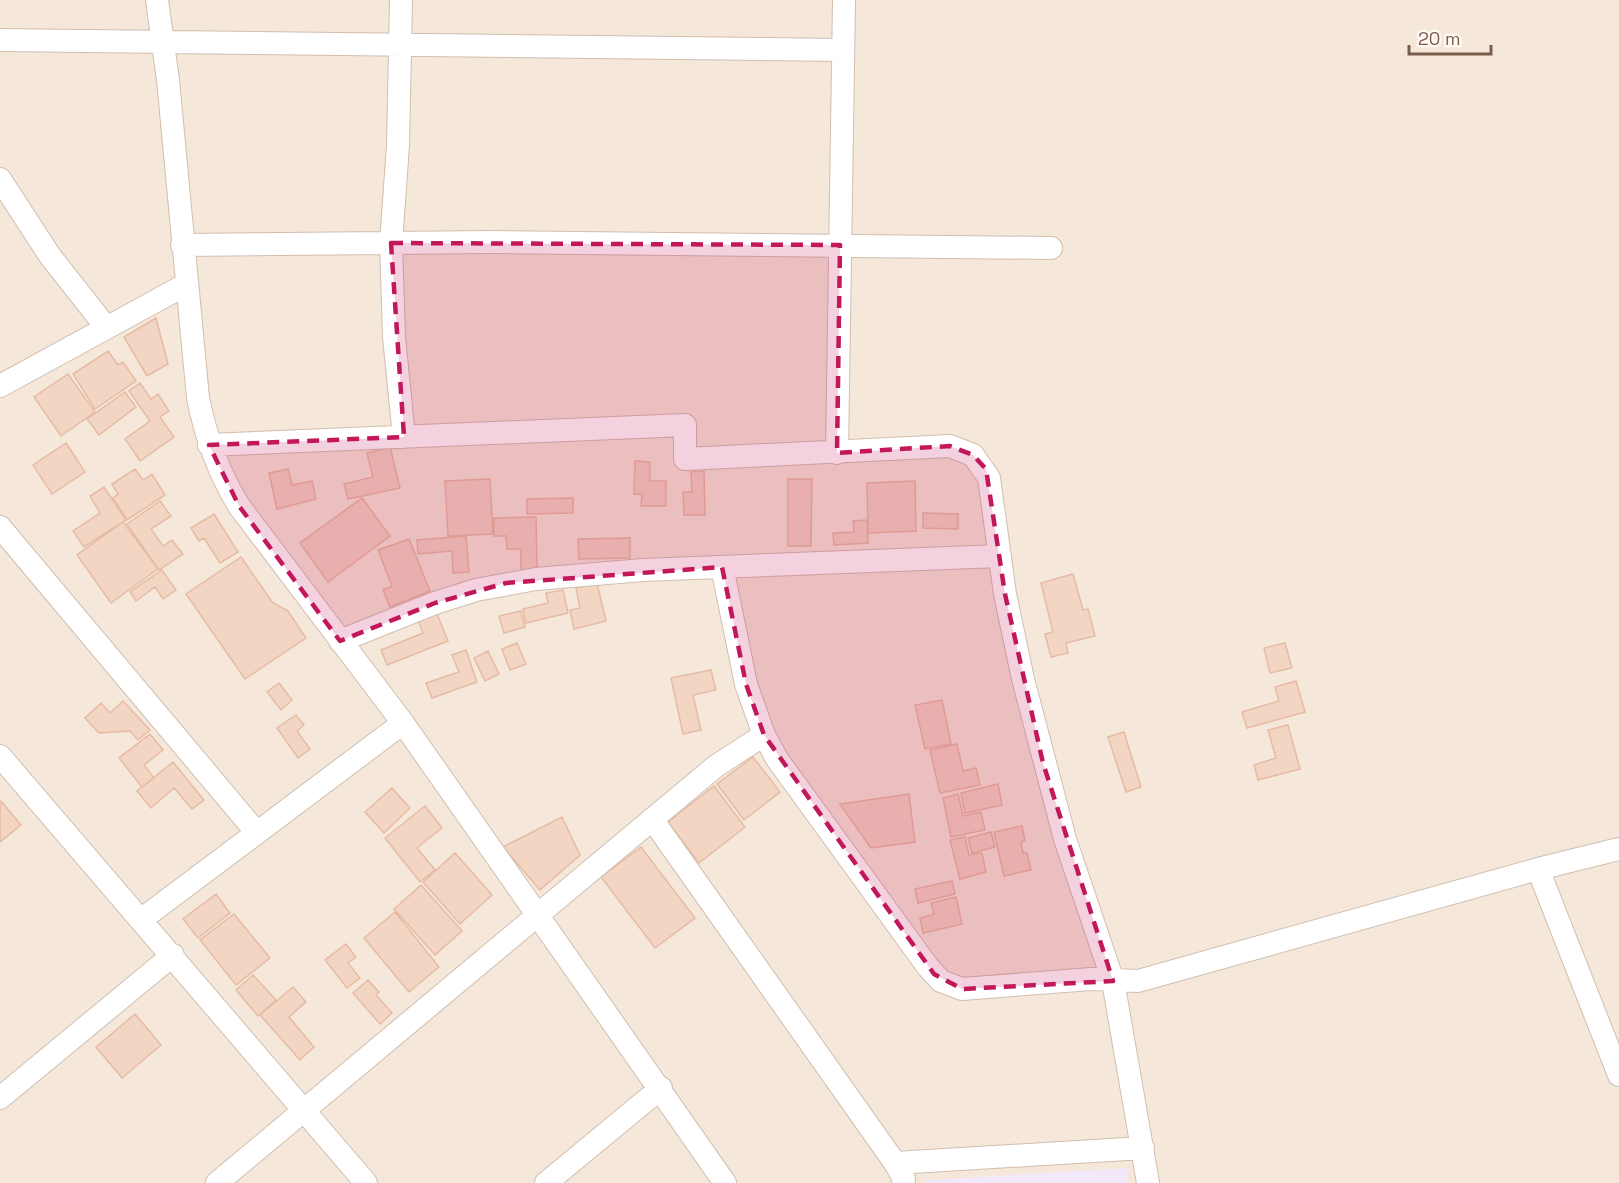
<svg xmlns="http://www.w3.org/2000/svg" width="1619" height="1183" viewBox="0 0 1619 1183" font-family="'Space Grotesk',sans-serif">
  <style>
    .residential { fill: #f5e8da }
    .education { fill: #f3e8fa }
    .building { fill: #f3d5c3; stroke: #e6bba3; stroke-width: 1.5 }
    .lines { fill: none; stroke-linecap: round; stroke-linejoin: round }
    .minor-casing { stroke: #d1beb0; stroke-width: 24 }
    .minor { stroke: #fff; stroke-width: 22 }
    .marked { fill: #c2185b; fill-opacity: 0.2; stroke: #c2185b; stroke-width: 4.5; stroke-dasharray: 12 8; stroke-linejoin: round }
  </style>
  <rect width="100%" height="100%" fill="#fdf6ec"/>
  <path class="residential" d="M0,0H1619V1183H0Z"/>
  <path class="education" d="M1127,1168L1128,1183H925V1180Z"/>
  <path class="building" d="M156,318L168,364L147,376L124,337Z
    M108,351L118,365L123,362L136,381L95,409L73,374Z
    M68,374L95,412L61,436L34,397Z
    M140,383L151,399L158,394L169,411L160,417L174,437L140,461L125,439L150,421L129,391Z
    M125,392L136,407L99,435L87,419Z
    M66,443L85,472L52,494L33,465Z
    M390,447L400,488L348,499L344,484L373,477L367,453Z
    M635,461L650,462V481H666V506H641L642,494H634Z
    M135,469L143,480L152,474L165,495L127,520L113,498L118,494L112,484Z
    M288,469L292,485L312,481L316,499L277,509L269,473Z
    M704,471L705,515H684L683,492H692L691,472Z
    M490,479L493,534L448,536L445,481Z
    M788,479H812L811,546H788Z
    M915,481L916,531L868,533L867,483Z
    M104,487L126,520L84,547L73,531L100,513L90,496Z
    M362,498L390,536L328,582L300,543Z
    M573,498V513L527,514V499Z
    M160,501L171,516L151,529L163,546L172,540L183,554L159,570L127,524Z
    M923,513L958,514V529L923,528Z
    M214,514L238,552L220,563L204,538L199,541L191,528Z
    M536,517L537,573H521V549H507L506,536H494V518Z
    M867,520L868,543L834,545L833,533L854,532L853,521Z
    M123,522L158,569L111,603L77,555Z
    M466,536L469,572L453,573L452,551L418,554L417,540Z
    M630,538V558L579,559L578,539Z
    M409,539L430,591L390,607L383,590L392,586L378,550Z
    M241,557L272,602L288,611L306,638L245,679L186,594Z
    M162,570L176,590L163,599L155,587L136,601L130,592Z
    M1073,574L1083,610L1088,609L1095,636L1066,643L1068,653L1051,657L1045,634L1053,632L1041,583Z
    M597,583L606,621L574,629L570,610L580,608L576,588Z
    M563,590L568,613L526,623L523,609L548,603L546,593Z
    M436,611L448,641L387,665L381,650L423,633L417,618Z
    M521,611L525,627L504,633L499,616Z
    M517,643L526,664L510,670L502,649Z
    M1285,643L1292,668L1270,673L1264,648Z
    M466,650L477,682L432,698L426,683L459,672L452,655Z
    M488,651L499,674L485,681L474,658Z
    M711,670L716,690L693,695L701,730L683,734L671,678Z
    M1296,681L1305,712L1247,728L1242,712L1279,701L1275,687Z
    M279,683L292,700L281,710L267,692Z
    M942,700L951,744L925,749L915,705Z
    M123,701L150,730L138,740L130,731L99,733L85,718L101,703L110,713Z
    M296,715L304,725L297,731L310,749L298,758L277,728Z
    M1288,725L1300,769L1258,780L1254,765L1276,758L1268,730Z
    M1124,732L1141,787L1126,792L1108,737Z
    M150,734L163,750L144,765L154,778L142,787L119,758Z
    M957,744L963,771L976,768L980,785L940,793L930,750Z
    M753,757L780,792L744,820L717,784Z
    M173,762L204,800L192,809L174,788L151,808L137,791Z
    M998,784L1002,805L965,813L961,793Z
    M714,786L745,827L699,863L668,822Z
    M392,788L410,808L384,833L365,812Z
    M909,794L915,842L871,848L840,804Z
    M958,794L963,816L981,812L985,830L951,837L943,798Z
    M1,801L21,825L0,842V802Z
    M425,806L442,828L417,848L435,870L420,882L385,838Z
    M562,817L580,855L540,890L503,847Z
    M1022,826L1025,841L1021,842L1023,853H1027L1031,870L1004,876L994,832Z
    M991,832L995,847L972,853L968,838Z
    M965,837L969,855L982,853L986,872L960,879L950,840Z
    M641,847L695,918L655,948L601,877Z
    M455,853L492,895L460,924L423,882Z
    M952,881L955,894L918,903L915,889Z
    M421,885L462,931L435,955L394,909Z
    M216,894L230,913L198,938L183,919Z
    M956,897L962,924L923,933L920,918L934,914L931,903Z
    M395,912L439,967L409,992L364,938Z
    M234,914L270,958L236,985L200,940Z
    M346,944L356,957L348,963L360,978L347,988L325,960Z
    M253,975L276,1000L258,1016L236,990Z
    M368,980L379,992L376,995L392,1013L380,1024L353,993Z
    M293,987L306,1002L289,1017L314,1047L300,1060L260,1015Z
    M135,1014L161,1045L122,1078L96,1047Z"/>
  <g class="lines">
    <g class="minor-casing">
      <path id="minor" d="M157,0L168,80L198,398C206,438 218,472 239,506L403,723L725,1183
        M401,0L398,145L391,243L394,337L404,437
        M0,40L843,50
        M0,179L50,256L106,327
        M182,245L492,242L1051,248
        M0,386L185,285
        M209,445L685,425V459L950,446L973,455L989,478L1005,594L1023,679L1065,839L1113,981L1148,1183
        M837,453L844,0
        M0,527L257,833
        M722,567L746,684L764,735L777,759L928,967L941,981L962,989L1091,979L1138,981L1538,869L1619,849
        M340,641L435,603L476,590L536,579L643,570L1000,556
        M0,756L366,1183
        M652,819L895,1163L904,1179L903,1183
        M1538,869L1619,1075
        M142,919L403,723
        M0,1098L173,955
        M895,1163L1143,1148
        M217,1183L716,766L764,735
        M546,1183L661,1088"/>
    </g>
    <use href="#minor" class="minor"/>
  </g>
  <path class="marked" d="M391,243L840,245L837,453L950,446L973,455L986,469L1005,594L1043,763L1113,981L962,989L934,974L764,735L746,684L722,567L506,583L435,603L340,641L239,506L209,445L404,437Z"/>
  <path d="M1409 45v9h82v-9" fill="none" stroke="#7a5c4d" stroke-width="3"/>
  <text x="1418" y="45" font-size="18" fill="#7a5c4d" stroke="#fffaf3" stroke-width="4.5" paint-order="stroke">20 m</text>
</svg>
